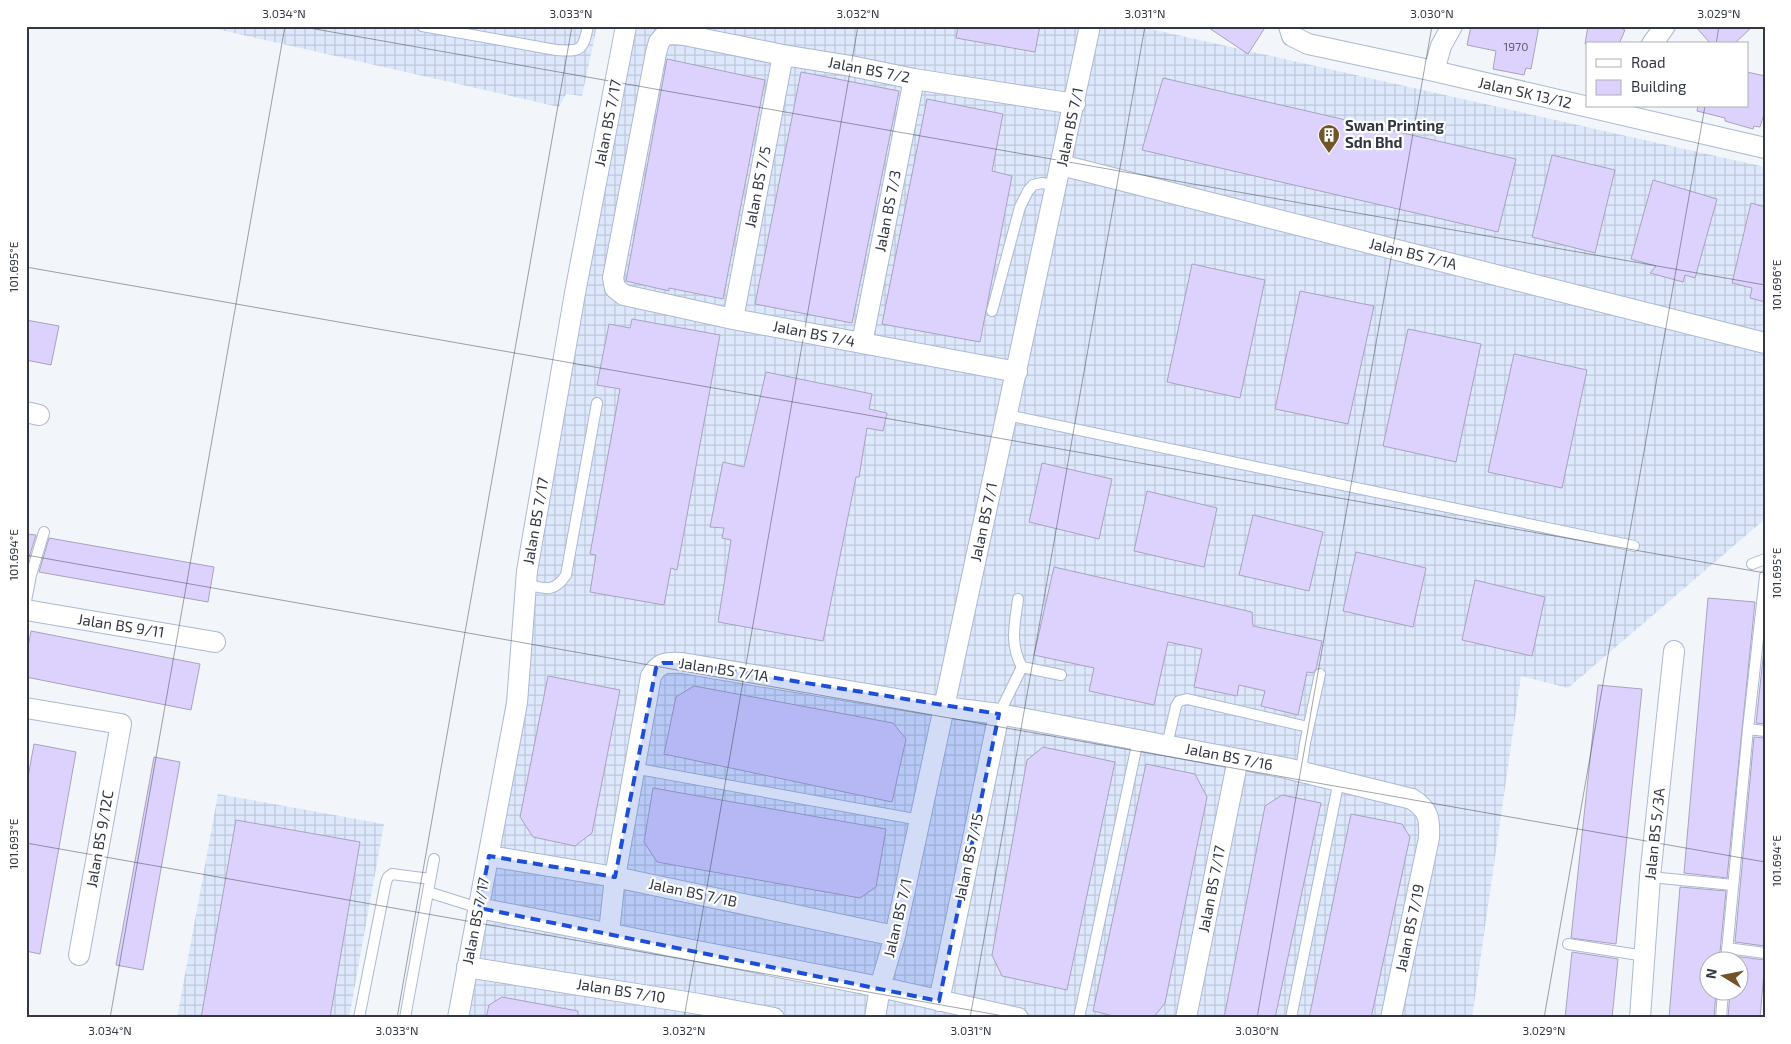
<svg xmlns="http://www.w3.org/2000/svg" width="1791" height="1044" viewBox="0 0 1791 1044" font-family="'Exo 2',sans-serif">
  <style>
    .industrial { fill: url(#industrial-grid) }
    .building { fill: #ddd2fe; stroke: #a9a2bd }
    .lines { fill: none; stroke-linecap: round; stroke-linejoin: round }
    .lane-casing { stroke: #abb9d2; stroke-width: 12 }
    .street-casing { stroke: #abb9d2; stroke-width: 22 }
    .lane { stroke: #fff; stroke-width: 10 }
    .street { stroke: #fff; stroke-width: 20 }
    .marked { fill: #1d4ed8; fill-opacity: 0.2; stroke: #1d4ed8; stroke-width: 4; stroke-dasharray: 10 6; stroke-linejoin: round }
    .ticks { fill: none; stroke: #323741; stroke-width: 1; stroke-opacity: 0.45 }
    .labels { text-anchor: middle; stroke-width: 4.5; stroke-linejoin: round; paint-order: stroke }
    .number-label { font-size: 12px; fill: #5d5e70 }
    .street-label { font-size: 15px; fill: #323741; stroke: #fff }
    .poi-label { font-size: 15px; font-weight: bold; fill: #323741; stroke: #fff; text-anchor: start }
    .neatline { fill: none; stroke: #323741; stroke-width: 2 }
    .ticks-label { font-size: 12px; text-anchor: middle; fill: #323741 }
  </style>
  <defs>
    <pattern id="industrial-grid" width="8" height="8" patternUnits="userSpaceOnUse" patternTransform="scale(1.25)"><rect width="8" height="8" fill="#dee8fc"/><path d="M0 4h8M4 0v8" fill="none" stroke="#bfc8d9"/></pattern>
  </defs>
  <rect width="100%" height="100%" fill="#f2f5fa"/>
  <path class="industrial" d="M203,26H597L582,96L566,94L559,107Z
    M626,26H1137L1765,167V519L1568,688L1521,676L1472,1018H450Z
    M218,794L384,824L349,1018H177Z"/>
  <path class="building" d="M958,26H1040L1035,52L956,38Z
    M1206,26H1266L1248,54Z
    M1471,26H1539L1531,69L1526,68L1524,75L1493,69L1496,51L1467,45Z
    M1588,26H1616L1625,30L1619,44H1585Z
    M1695,26H1753L1734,44H1711Z
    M667,59L765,80L723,299L669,288V291L626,281Z
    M801,72L899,91L852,323L755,304Z
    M1747,72L1765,76V111L1760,127L1754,126L1753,129L1725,121V118L1697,111L1698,106H1747Z
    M1163,78L1516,159L1498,232L1142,150Z
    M927,99L1003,114L992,171L1012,176L980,342L882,324Z
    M1552,155L1615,170L1595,253L1532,237Z
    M1653,180L1717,199L1695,278L1685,275L1683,282L1650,273L1656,266L1631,259Z
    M1751,203L1765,207V302L1750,298L1752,288L1732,283Z
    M1192,264L1265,280L1240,398L1167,382Z
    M1300,291L1374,306L1348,424L1275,409Z
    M632,319L720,335L677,570L671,568L664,605L590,592L596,555L590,554L620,389L597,385L609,324L630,328Z
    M26,320L59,326L51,365L26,360Z
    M1408,329L1481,344L1456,462L1383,446Z
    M1514,354L1587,370L1562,488L1488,472Z
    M766,372L872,394L869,409L887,413L883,431L867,428L859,477H856L823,641L718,622L731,540L722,538L724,528L710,527L723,462L744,467Z
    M1042,463L1112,479L1099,539L1029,522Z
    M1147,491L1217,508L1204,567L1134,551Z
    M1253,515L1323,532L1309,591L1239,575Z
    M26,534L36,535L26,567Z
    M49,538L214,567L208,602L39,572Z
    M1356,552L1426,568L1413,627L1343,611Z
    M1054,567L1252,612L1253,626L1322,641L1316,669L1313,673L1307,672L1298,715L1261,706L1265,691L1239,685L1237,696L1194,687L1202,649L1168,642L1154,705L1089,691L1094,668L1034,655Z
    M1475,580L1545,597L1532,656L1462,640Z
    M1708,598L1755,602L1727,878L1684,873Z
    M31,631L200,664L191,710L26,677V658Z
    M1765,640V724L1756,723Z
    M548,676L620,690L592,833L575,846L533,837L520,817Z
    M1598,685L1642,689L1616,944L1571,938Z
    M694,686L893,723L906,739L892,802L664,754L676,697Z
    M1754,737L1765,738V946L1735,942Z
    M34,744L76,752L40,954L26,951V788Z
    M1043,747L1115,762L1067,990L1002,976L992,955L1027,760Z
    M154,757L180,762L143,970L116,965Z
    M1146,764L1195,774L1207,797L1165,1003L1153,1018H1122L1093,1011Z
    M653,788L886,829L876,887L860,898L657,862L644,842Z
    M1282,795L1321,803L1275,1018H1224L1265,806Z
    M1351,814L1402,824L1410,837L1371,1018H1309Z
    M236,820L360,842L330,1018H201Z
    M1680,887L1726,891L1719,962H1708V992H1716L1714,1018H1669Z
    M1572,952L1618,959L1612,1018H1565Z
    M1733,956L1765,960L1760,1018H1728L1730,992H1738V962H1733Z
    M502,997L578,1011V1018H486L489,1005Z"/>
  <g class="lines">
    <g class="lane-casing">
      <path id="lane" d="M422,26L556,50C582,52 583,50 588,26
        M992,311L1020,207L1028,191L1033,185L1042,183L1057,186
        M1007,415L1634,546
        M1752,564L1765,559
        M526,584C545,589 554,593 566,575L597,403
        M26,601L31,575L44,532
        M1022,667L1061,675
        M999,714L1022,667C1009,643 1015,624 1018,599
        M1748,729L1765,731
        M1167,745L1176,706L1179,701L1187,699L1308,727
        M633,768L920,820
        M1301,771L1305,743L1320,674
        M1650,877L1733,885
        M428,892L479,908
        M1568,944L1645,956
        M1727,948L1765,953
        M1726,962L1748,729L1765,576
        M359,1018L386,882L388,877L392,874L430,879
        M405,1018L434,859
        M1079,1018L1138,740
        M1291,1018L1339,780
        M1721,1018L1723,992"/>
    </g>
    <g class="street-casing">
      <path id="street" d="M1289,26L1292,36L1308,44L1434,71L1765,148
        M1652,44L1665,26
        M1434,71L1441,46L1452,26
        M1061,165L1765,343
        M733,319L783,55
        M862,343L914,79
        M1017,372L733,319L624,295L615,288L613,278L656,53L659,42L665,35L673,34L684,35L783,55L851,66L914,79L1075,104
        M26,412L39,415
        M26,610L215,642
        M26,708L121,724L79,955
        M489,856L615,877L895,936
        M479,908L880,987L1018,1018
        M609,932L615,877L651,676C659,662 667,662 682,663L944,707L999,714L1138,740L1286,768L1412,799C1429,810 1430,819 1429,838L1391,1018
        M467,967L699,1004L774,1018
        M939,1001L999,714
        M458,1018L517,703L527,571L575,293L626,26
        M875,1018L880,987L895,936L1090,26
        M1186,1018L1238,759
        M1640,1018L1650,877L1674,651"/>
    </g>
    <use href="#lane" class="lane"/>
    <use href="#street" class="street"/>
  </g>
  <path class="marked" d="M663,663H682L999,714L939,1001L479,908L489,856L615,877L656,668Z"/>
  <path class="ticks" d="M298,26L1765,285M1716,44L1719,26M26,267L1765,573M26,555L1765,862M26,843L1015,1018M110,1018L285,26M397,1018L572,26M684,1018L858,26M970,1018L1145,26M1257,1018L1432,26M1544,1018L1705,106"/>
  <defs>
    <g id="building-pin" transform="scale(1.125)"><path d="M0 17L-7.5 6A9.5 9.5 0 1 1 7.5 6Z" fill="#735429" stroke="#fff"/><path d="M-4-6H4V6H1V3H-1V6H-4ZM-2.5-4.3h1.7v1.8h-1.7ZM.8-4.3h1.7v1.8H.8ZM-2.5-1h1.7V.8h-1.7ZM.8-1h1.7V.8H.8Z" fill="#fff"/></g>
  </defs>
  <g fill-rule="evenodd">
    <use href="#building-pin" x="1329" y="135"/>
  </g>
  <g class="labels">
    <g class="number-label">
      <text x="1516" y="51">1970</text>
    </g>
    <g class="street-label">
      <text transform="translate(869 70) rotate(11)" y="5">Jalan BS 7/2</text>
      <text transform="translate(1525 93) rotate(13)" y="5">Jalan SK 13/12</text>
      <text transform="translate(608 123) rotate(-79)" y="5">Jalan BS 7/17</text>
      <text transform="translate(1070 127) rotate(-78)" y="5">Jalan BS 7/1</text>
      <text transform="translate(758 187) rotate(-79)" y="5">Jalan BS 7/5</text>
      <text transform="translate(888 211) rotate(-79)" y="5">Jalan BS 7/3</text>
      <text transform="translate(1413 254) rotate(14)" y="5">Jalan BS 7/1A</text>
      <text transform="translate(814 334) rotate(11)" y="5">Jalan BS 7/4</text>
      <text transform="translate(536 521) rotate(-80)" y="5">Jalan BS 7/17</text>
      <text transform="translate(984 522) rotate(-78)" y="5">Jalan BS 7/1</text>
      <text transform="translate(121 626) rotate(9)" y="5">Jalan BS 9/11</text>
      <text transform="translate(724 670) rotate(9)" y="5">Jalan BS 7/1A</text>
      <text transform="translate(1229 757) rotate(11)" y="5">Jalan BS 7/16</text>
      <text transform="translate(1655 834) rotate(-84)" y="5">Jalan BS 5/3A</text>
      <text transform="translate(100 839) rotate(-80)" y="5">Jalan BS 9/12C</text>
      <text transform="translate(969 857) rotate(-78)" y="5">Jalan BS 7/15</text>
      <text transform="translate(1212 889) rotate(-79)" y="5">Jalan BS 7/17</text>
      <text transform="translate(693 893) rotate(12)" y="5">Jalan BS 7/1B</text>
      <text transform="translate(898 918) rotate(-77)" y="5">Jalan BS 7/1</text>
      <text transform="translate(476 921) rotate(-79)" y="5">Jalan BS 7/17</text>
      <text transform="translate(1410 928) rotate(-78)" y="5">Jalan BS 7/19</text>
      <text transform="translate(621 991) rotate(9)" y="5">Jalan BS 7/10</text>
    </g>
    <g class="poi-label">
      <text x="1345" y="131">Swan Printing<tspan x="1345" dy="17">Sdn Bhd</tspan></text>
    </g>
  </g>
  <rect width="1791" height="1044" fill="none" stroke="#ffffff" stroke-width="55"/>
  <rect x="1586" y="42" width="162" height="65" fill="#ffffff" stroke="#adafb3"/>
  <rect x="1596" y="59" width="25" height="8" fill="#ffffff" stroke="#adafb3"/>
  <text x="1631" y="68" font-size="15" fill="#323741">Road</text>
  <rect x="1596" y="80" width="25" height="15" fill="#ddd2fe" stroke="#adafb3"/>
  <text x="1631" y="92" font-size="15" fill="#323741">Building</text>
  <g transform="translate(1724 976) rotate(280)"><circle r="24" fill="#ffffff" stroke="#adafb3"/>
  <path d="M0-4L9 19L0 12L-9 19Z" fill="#735429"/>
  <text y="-8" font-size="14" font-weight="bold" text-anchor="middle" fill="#323741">N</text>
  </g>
  <rect x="28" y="28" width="1736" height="988" class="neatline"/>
  <g class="ticks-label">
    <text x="284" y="18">3.034°N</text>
    <text x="571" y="18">3.033°N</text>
    <text x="858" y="18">3.032°N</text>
    <text x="1145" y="18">3.031°N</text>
    <text x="1432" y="18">3.030°N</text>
    <text x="1719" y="18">3.029°N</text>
    <text transform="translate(14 267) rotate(-90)" y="4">101.695°E</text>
    <text transform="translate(1777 285) rotate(-90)" y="4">101.696°E</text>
    <text transform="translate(14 555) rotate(-90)" y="4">101.694°E</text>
    <text transform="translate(1777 573) rotate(-90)" y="4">101.695°E</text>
    <text transform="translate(14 844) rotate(-90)" y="4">101.693°E</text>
    <text transform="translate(1777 861) rotate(-90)" y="4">101.694°E</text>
    <text x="110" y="1035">3.034°N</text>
    <text x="397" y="1035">3.033°N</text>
    <text x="684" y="1035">3.032°N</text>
    <text x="971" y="1035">3.031°N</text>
    <text x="1257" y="1035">3.030°N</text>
    <text x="1544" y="1035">3.029°N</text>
  </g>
</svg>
